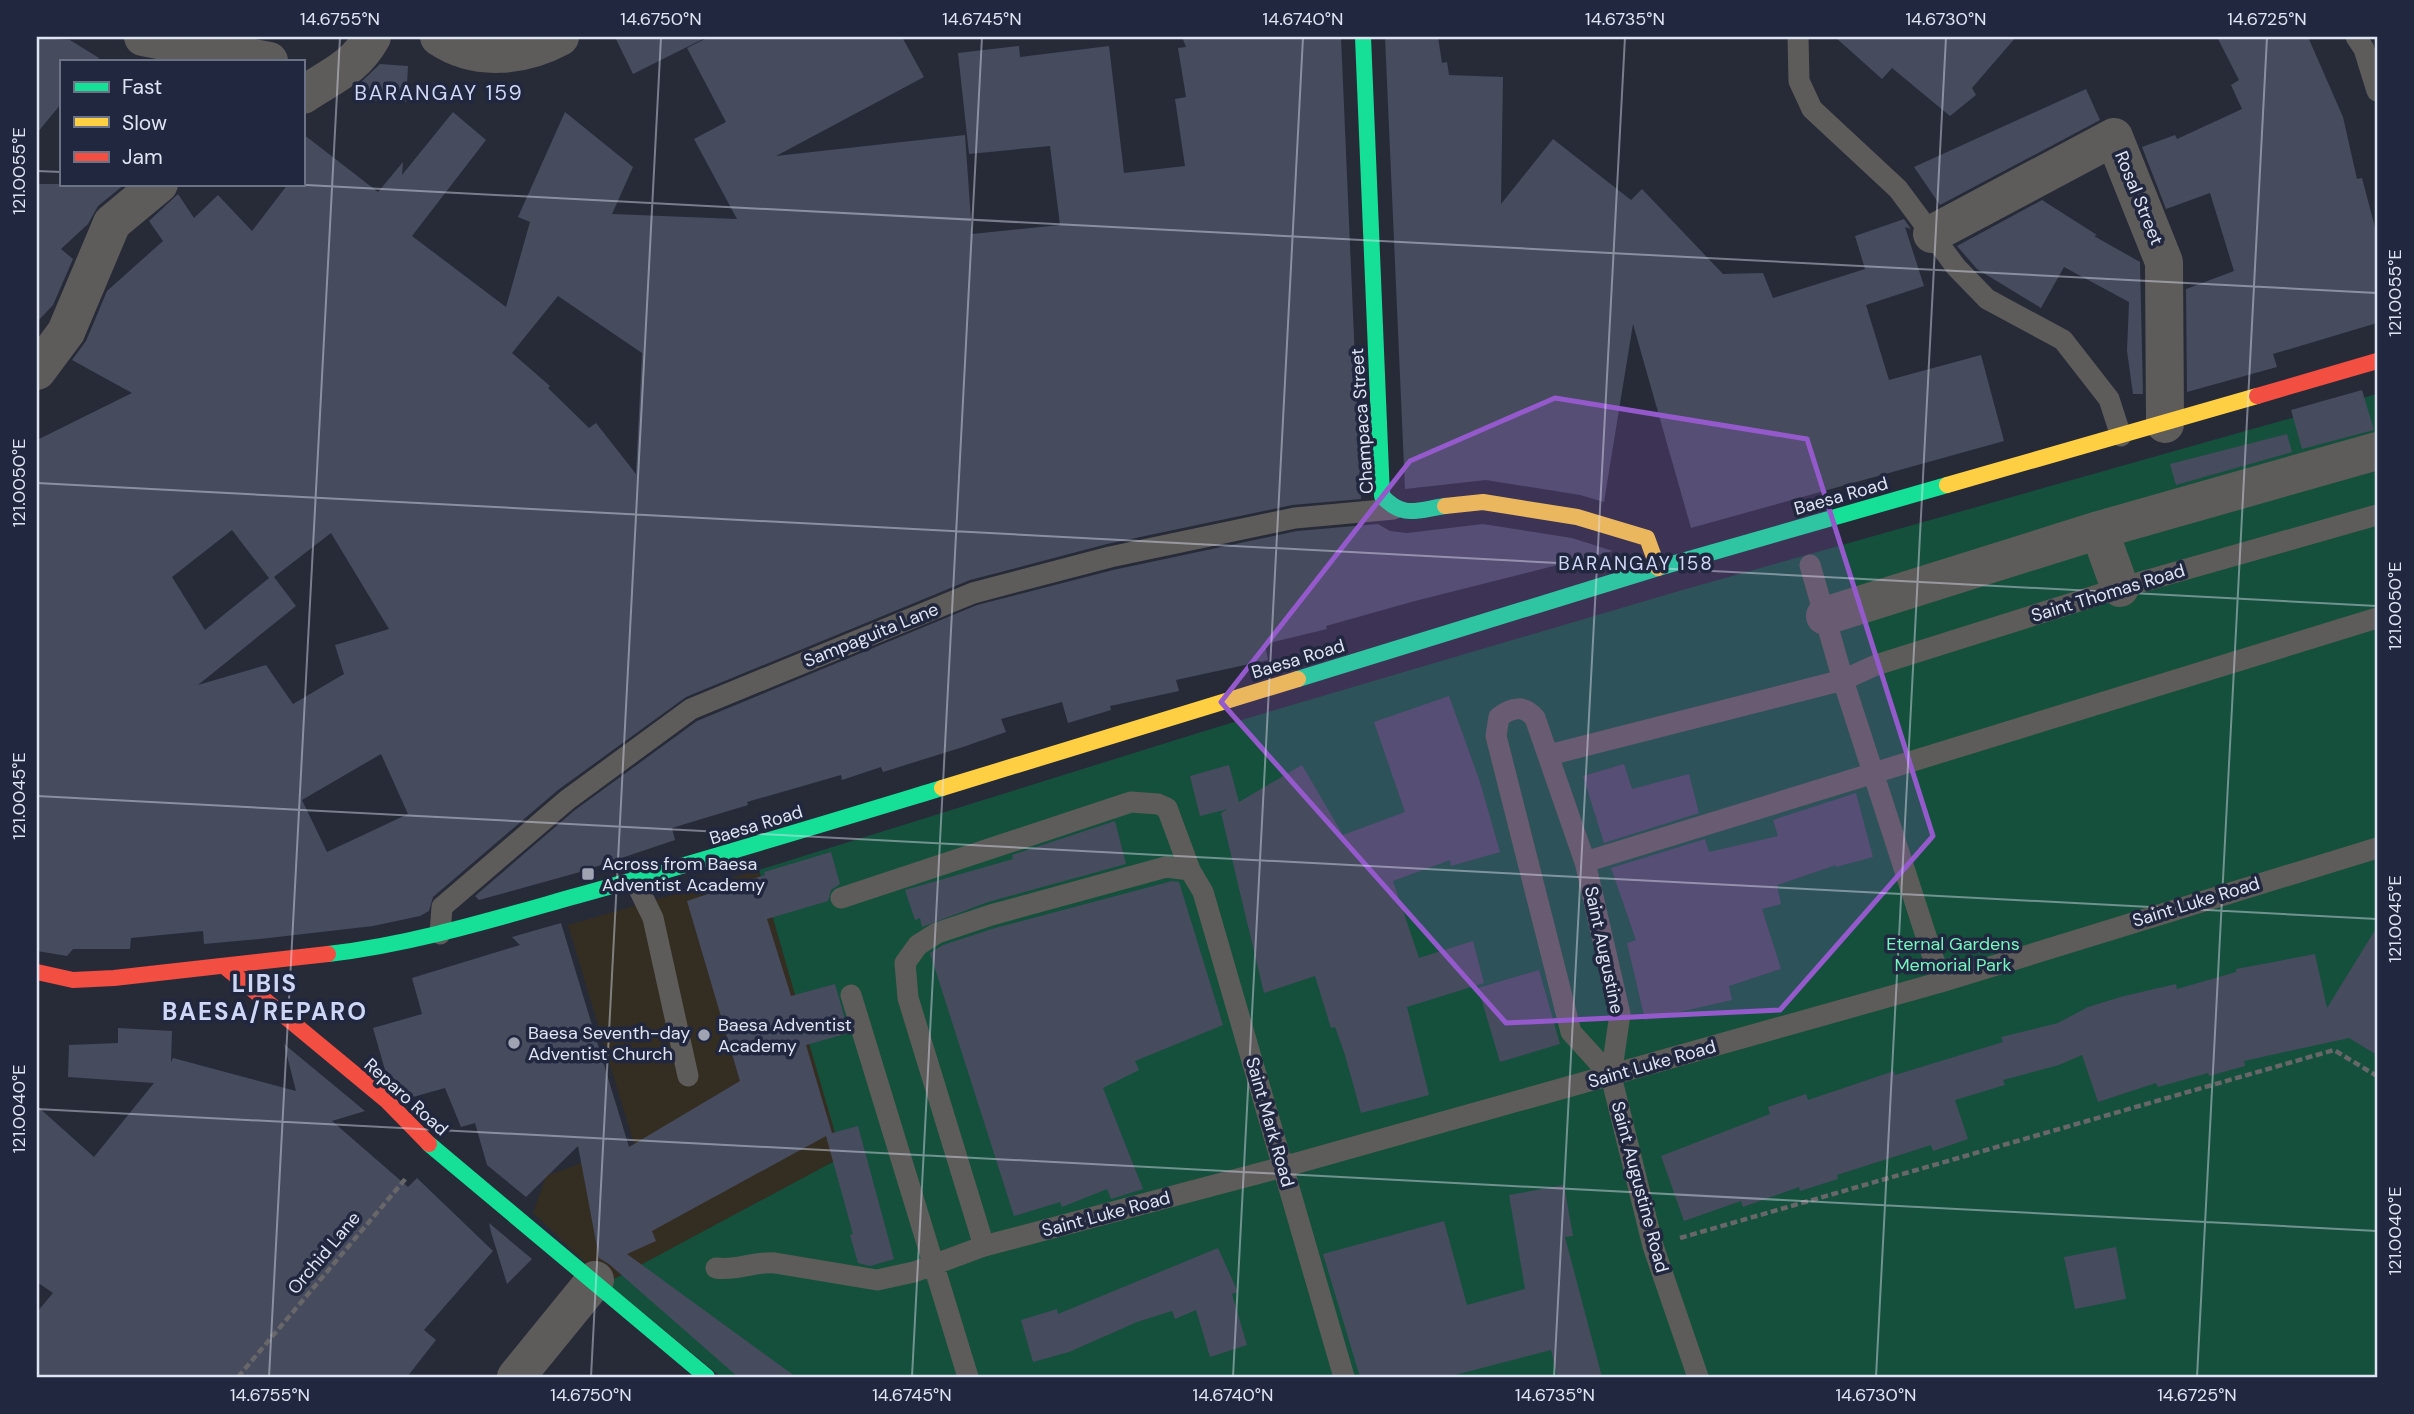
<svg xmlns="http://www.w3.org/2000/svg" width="2414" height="1414" viewBox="0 0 2414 1414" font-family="'DM Sans',sans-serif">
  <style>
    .education { fill: #342e22 }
    .green { fill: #15503c }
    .building { fill: #464b5e; fill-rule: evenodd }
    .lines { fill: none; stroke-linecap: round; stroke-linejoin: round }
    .path { stroke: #676668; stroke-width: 4.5; stroke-dasharray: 7 3.5; stroke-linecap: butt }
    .lane { stroke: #5e5c5b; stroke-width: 21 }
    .street { stroke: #5e5c5b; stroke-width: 38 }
    .fast { stroke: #16e098; stroke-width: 16 }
    .slow { stroke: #ffcf43; stroke-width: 16 }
    .jam { stroke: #f24e42; stroke-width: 16 }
    .marked { fill: #945acc; fill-opacity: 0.2; stroke: #945acc; stroke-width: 5; stroke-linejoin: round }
    .ticks { fill: none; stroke: #dfe4f3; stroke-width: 2; stroke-opacity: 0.45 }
    .poi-dot { fill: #9fa3b2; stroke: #21273e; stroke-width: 2.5 }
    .labels { text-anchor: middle; stroke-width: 7; stroke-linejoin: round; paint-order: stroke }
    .street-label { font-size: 18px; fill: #dfe4f3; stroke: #21273e }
    .poi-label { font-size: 18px; fill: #dfe4f3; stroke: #21273e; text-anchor: start }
    .park-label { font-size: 18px; fill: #76f6bf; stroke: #21273e }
    .neighbourhood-label { font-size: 19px; letter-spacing: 2px; fill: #ced7f6; stroke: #21273e }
    .quarter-label { font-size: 21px; letter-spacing: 2px; fill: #ced7f6; stroke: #21273e }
    .district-label { font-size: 24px; font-weight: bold; letter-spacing: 2px; fill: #ced7f6; stroke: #21273e }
    .neatline { fill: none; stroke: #dfe4f3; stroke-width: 2.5 }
    .ticks-label { font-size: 18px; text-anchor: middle; fill: #dfe4f3 }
  </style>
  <rect width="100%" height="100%" fill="#272b38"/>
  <path class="education" d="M759,870L843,1157L607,1283L533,1213L546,1176L634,1144L568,925Z"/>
  <path class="green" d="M2377,394V1377H721L607,1283L842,1157L759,870L1211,729L1679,591Z"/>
  <path class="building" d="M615,37H707L633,74Z
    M709,37H902L924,77L776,156L965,135L972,234L1060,225L1050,146L969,154L958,53L1019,46L1020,57L1109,46L1124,173L1185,166L1175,99L1186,97L1178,48L1186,47L1182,37H1341L1361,499L1292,505L1107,544L970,580L686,697L558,790L433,897L429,911L420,916L373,926L260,939L204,944L203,931L131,938L130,949H73L67,956L37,951V440L132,393L72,360L86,341L107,291L163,241L149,221L178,194L194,218L218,195L252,231L288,184H303V134L378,192L403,162L402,175L453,112L486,140L412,236L506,307L530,222L518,217L565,112L633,167L612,214L737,219L694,139L726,122L687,48ZM558,296L642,353L636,474L596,423L589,428L548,388L550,386L512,353ZM232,530L269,578L205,630L172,577ZM331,533L389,629L335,645L344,674L293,704L266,665L198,685L296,606L274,577ZM381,754L408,814L327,852L302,800Z
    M1385,37H1438L1442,63L1447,62L1449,75L1503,77L1501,204L1553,139L1631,200L1642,189L1723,274L1763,273L1773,298L1865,269L1855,236L1904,219L1911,229L1905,227L1924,286L1866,305L1889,380L1981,355L2004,441L1691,528L1633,324L1604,502L1580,495L1486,480L1405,489Z
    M1835,37H2016L1972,88L1976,95L1950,116L1892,68L1882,79Z
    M2217,37H2308L2343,117L2357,179L2362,178L2377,235V323L2273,354L2277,367L2187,392L2186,289L2234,271L2210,193L2166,209L2142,147L2175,135L2177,139L2242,109L2231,85L2239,80Z
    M37,38L70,40L99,58L97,61H61V104L37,133Z
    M380,64L408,66L406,102L358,100V85Z
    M2086,89L2100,120L1940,205L1914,167Z
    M37,184H125L98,206L88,224L61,249L73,259L53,305L37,322Z
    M2042,200L2097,235L2094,236L2140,262L2143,394H2133L2127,351L2129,302L2064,267L2041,308L1977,269L1957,246Z
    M2362,390L2374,430L2302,449L2291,410Z
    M2287,434L2292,452L2176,485L2170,464Z
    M1378,524L1390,531L1407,533L1483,524L1572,538L1613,551L1415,601L1326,626L1327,629L1265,644L1268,660L1176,680L1179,691L1110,706L1111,710L1068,723L1062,702L1001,719L1006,732L963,747L883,772L881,767L842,780L841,775L747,802L748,805L672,828L675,840L580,872L479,900L475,896L575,810L697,721L977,605L1113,570L1297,531Z
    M1449,696L1480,782L1500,852L1451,866L1450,860L1393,881L1419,958L1473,941L1484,983L1407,1007L1429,1095L1361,1113L1345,1055L1335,1027L1331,1028L1315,976L1264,993L1221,813L1228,809L1200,816L1190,776L1229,765L1239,802L1302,765L1343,835L1405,812L1374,722Z
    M1624,764L1632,789L1689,774L1699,813L1604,843L1583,776Z
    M1856,793L1873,857L1836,867V865L1777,885L1781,904L1762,909L1781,969L1729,986L1732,1000L1645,1020L1627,943L1636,940L1611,868L1705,839L1709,852L1778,836L1773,820Z
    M1115,821L1126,864L988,902L922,927L920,918L915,920L905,890L1013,859L1012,855Z
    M831,852L840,884L831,890L828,901L767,919L791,996L835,984L849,1033L806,1045L832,1133L858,1126L894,1259L870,1266L858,1263L850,1235L853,1234L826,1136L652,1231L656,1241L627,1254L796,1377H738L609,1264L599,1258L578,1146L526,1197L487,1165L475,1123L461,1127L445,1088L413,1097L385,1070L373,1028L422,1014L412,978L520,945L512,937L561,923L629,1147L740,1081L687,901L765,875L764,872Z
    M1172,881L1179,882L1223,1025L1135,1061L1139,1070L1103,1088L1143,1189L1111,1199L1107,1189L1062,1207L1060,1202L1014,1216L930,953L943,945L995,928Z
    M2377,927V1055L2349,1038L2244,1061L2245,1066L2209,1076L2208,1073L2158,1087L2156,1083L2098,1102L2082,1055L2059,1065L2003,1080L2005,1085L1955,1100L1968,1139L1933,1151L1931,1145L1837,1175L1838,1179L1800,1191L1799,1187L1743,1207L1741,1201L1684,1221L1661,1156L1770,1114L1768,1107L1806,1094L1808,1100L1894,1071L1895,1075L2003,1042L2001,1037L2058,1023L2088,1007L2124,996L2176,984L2177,989L2236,972V969L2315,954L2327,1008Z
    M1539,970L1560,1044L1500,1062L1478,988Z
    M118,1028L172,1031L171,1062L173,1058L296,1091L284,1044L365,1111L332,1121L408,1187L417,1178L493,1251L424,1330L436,1340L407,1377H37V1312L53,1293L37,1282V1106L94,1157L154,1083L68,1077L69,1045L118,1043Z
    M1564,1185L1573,1236L1565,1237L1602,1377H1557L1551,1350L1447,1377H1360L1323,1254L1444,1221L1467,1305L1525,1289L1509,1195Z
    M489,1223L532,1259L507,1284L491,1232Z
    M2116,1247L2126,1299L2075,1309L2064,1257Z
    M1218,1248L1238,1292L1232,1294L1247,1345L1210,1357L1196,1310L1175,1319L1172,1311L1137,1322L1069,1352L1033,1362L1021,1320L1057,1309L1058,1314Z"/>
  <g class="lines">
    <path class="path" d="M1680,1238L2334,1050L2377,1076
      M238,1377L407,1177"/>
    <path class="lane" d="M1798,37L1799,81L1812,109L1898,189L1956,267L1987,299L2063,340L2109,399L2121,436
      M2356,37L2364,49L2377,91
      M1810,565L1843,680L1941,982
      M1549,755L1843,680L1876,665L2120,588L2377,515
      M1585,862L2377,618
      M634,879L653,918L688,1076
      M841,898L1131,802L1158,804L1167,808L1190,870L1203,892L1344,1377
      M440,934L442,907L567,800L691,709L973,593L1110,557L1295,518L1394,509
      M851,995L968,1377
      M1611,1076L1571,1032L1496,736L1499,717C1512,707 1524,705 1535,718L1585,862L1620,1014L1611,1076L1653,1246L1698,1377
      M984,1246L908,998L905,963L918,945L937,933L991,915L1166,867L1190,870
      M716,1268C739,1271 753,1261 775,1263L877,1280L914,1272L984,1246L1283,1167L1941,982L2377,848"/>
    <path class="street" d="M143,37L269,61
      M439,37C476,62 523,57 560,37
      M303,95C331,76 354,69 372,37
      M1932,234L2114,137L2164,262L2165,424
      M37,371L66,332L112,223L159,184
      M2099,530L2120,588
      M1825,616L2099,530L2377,451
      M516,1377L595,1280"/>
    <path class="fast" d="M1363,37L1382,496C1403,519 1417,510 1445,506
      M1298,679L1658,568L1947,485
      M328,954C413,944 494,919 576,896C699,862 820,825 942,788
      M429,1144L707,1377"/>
    <path class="slow" d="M1947,485L2257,396
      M1445,506L1483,502L1577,517L1647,538L1658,568
      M942,788L1298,679"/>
    <path class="jam" d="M2257,396L2377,361
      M224,966L386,1100L429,1144
      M37,972L73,980L114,978L328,954"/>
  </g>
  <path class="marked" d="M1555,398L1807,439L1933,836L1780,1010L1506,1023L1221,702L1410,461Z"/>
  <path class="ticks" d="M37,171L61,172M287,184L2377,293M37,483L2377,606M37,796L2377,919M37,1109L2377,1231M269,1377L340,37M591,1377L661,37M912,1377L982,37M1233,1377L1303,37M1554,1377L1625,37M1876,1377L1946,37M2197,1377L2267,37"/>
  <g class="poi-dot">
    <rect x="581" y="867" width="14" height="14" rx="3.5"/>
    <circle cx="704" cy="1035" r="7"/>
    <circle cx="514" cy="1043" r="7"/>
  </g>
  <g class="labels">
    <g class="street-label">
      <text transform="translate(2139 198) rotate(68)" y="6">Rosal Street</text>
      <text transform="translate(1362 421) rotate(-94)" y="6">Champaca Street</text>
      <text transform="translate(1841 496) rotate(-16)" y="6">Baesa Road</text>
      <text transform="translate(2108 593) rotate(-17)" y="6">Saint Thomas Road</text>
      <text transform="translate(871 635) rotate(-22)" y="6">Sampaguita Lane</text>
      <text transform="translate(1298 659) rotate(-17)" y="6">Baesa Road</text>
      <text transform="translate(756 825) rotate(-17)" y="6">Baesa Road</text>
      <text transform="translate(2196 902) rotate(-17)" y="6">Saint Luke Road</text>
      <text transform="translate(1604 950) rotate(78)" y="6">Saint Augustine</text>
      <text transform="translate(1652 1064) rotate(-16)" y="6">Saint Luke Road</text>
      <text transform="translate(406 1097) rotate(42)" y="6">Reparo Road</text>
      <text transform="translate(1270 1122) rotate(74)" y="6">Saint Mark Road</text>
      <text transform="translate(1640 1187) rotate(75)" y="6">Saint Augustine Road</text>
      <text transform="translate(1106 1214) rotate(-15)" y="6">Saint Luke Road</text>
      <text transform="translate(324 1253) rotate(-50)" y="6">Orchid Lane</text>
    </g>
    <g class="poi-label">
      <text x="602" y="870">Across from Baesa<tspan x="602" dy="21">Adventist Academy</tspan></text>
      <text x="718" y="1031">Baesa Adventist<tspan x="718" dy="21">Academy</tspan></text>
      <text x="528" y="1039">Baesa Seventh-day<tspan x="528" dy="21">Adventist Church</tspan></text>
    </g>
    <g class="park-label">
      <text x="1953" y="950">Eternal Gardens<tspan x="1953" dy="21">Memorial Park</tspan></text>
    </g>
    <g class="neighbourhood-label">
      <text x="1636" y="570">BARANGAY 158</text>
    </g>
    <g class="quarter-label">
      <text x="439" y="100">BARANGAY 159</text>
    </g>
    <g class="district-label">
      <text x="265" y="992">LIBIS<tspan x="265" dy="28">BAESA/REPARO</tspan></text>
    </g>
  </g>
  <rect width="2414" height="1414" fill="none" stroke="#21273e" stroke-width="77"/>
  <rect x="60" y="60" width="245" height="126" fill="#21273e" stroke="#6d7386" stroke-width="2"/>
  <rect x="74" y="82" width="35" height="10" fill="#16e098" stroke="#6d7386" stroke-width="2"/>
  <text x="122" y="94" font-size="21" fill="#dfe4f3">Fast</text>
  <rect x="74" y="117" width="35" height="10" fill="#ffcf43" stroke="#6d7386" stroke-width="2"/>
  <text x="122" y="130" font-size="21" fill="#dfe4f3">Slow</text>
  <rect x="74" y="152" width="35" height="10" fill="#f24e42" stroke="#6d7386" stroke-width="2"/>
  <text x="122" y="164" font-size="21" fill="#dfe4f3">Jam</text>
  <rect x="38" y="38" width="2338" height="1338" class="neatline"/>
  <g class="ticks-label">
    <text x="340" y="25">14.6755°N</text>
    <text x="661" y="25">14.6750°N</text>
    <text x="982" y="25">14.6745°N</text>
    <text x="1303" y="25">14.6740°N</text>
    <text x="1625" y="25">14.6735°N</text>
    <text x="1946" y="25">14.6730°N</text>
    <text x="2267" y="25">14.6725°N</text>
    <text transform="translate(19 171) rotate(-90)" y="6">121.0055°E</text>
    <text transform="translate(2395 293) rotate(-90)" y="6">121.0055°E</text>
    <text transform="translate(19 483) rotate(-90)" y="6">121.0050°E</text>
    <text transform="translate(2395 606) rotate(-90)" y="6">121.0050°E</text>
    <text transform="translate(19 796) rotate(-90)" y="6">121.0045°E</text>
    <text transform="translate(2395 919) rotate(-90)" y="6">121.0045°E</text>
    <text transform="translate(19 1109) rotate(-90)" y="6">121.0040°E</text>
    <text transform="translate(2395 1231) rotate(-90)" y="6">121.0040°E</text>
    <text x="270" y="1401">14.6755°N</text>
    <text x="591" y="1401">14.6750°N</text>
    <text x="912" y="1401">14.6745°N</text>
    <text x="1233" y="1401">14.6740°N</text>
    <text x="1555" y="1401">14.6735°N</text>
    <text x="1876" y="1401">14.6730°N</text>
    <text x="2197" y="1401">14.6725°N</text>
  </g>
</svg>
